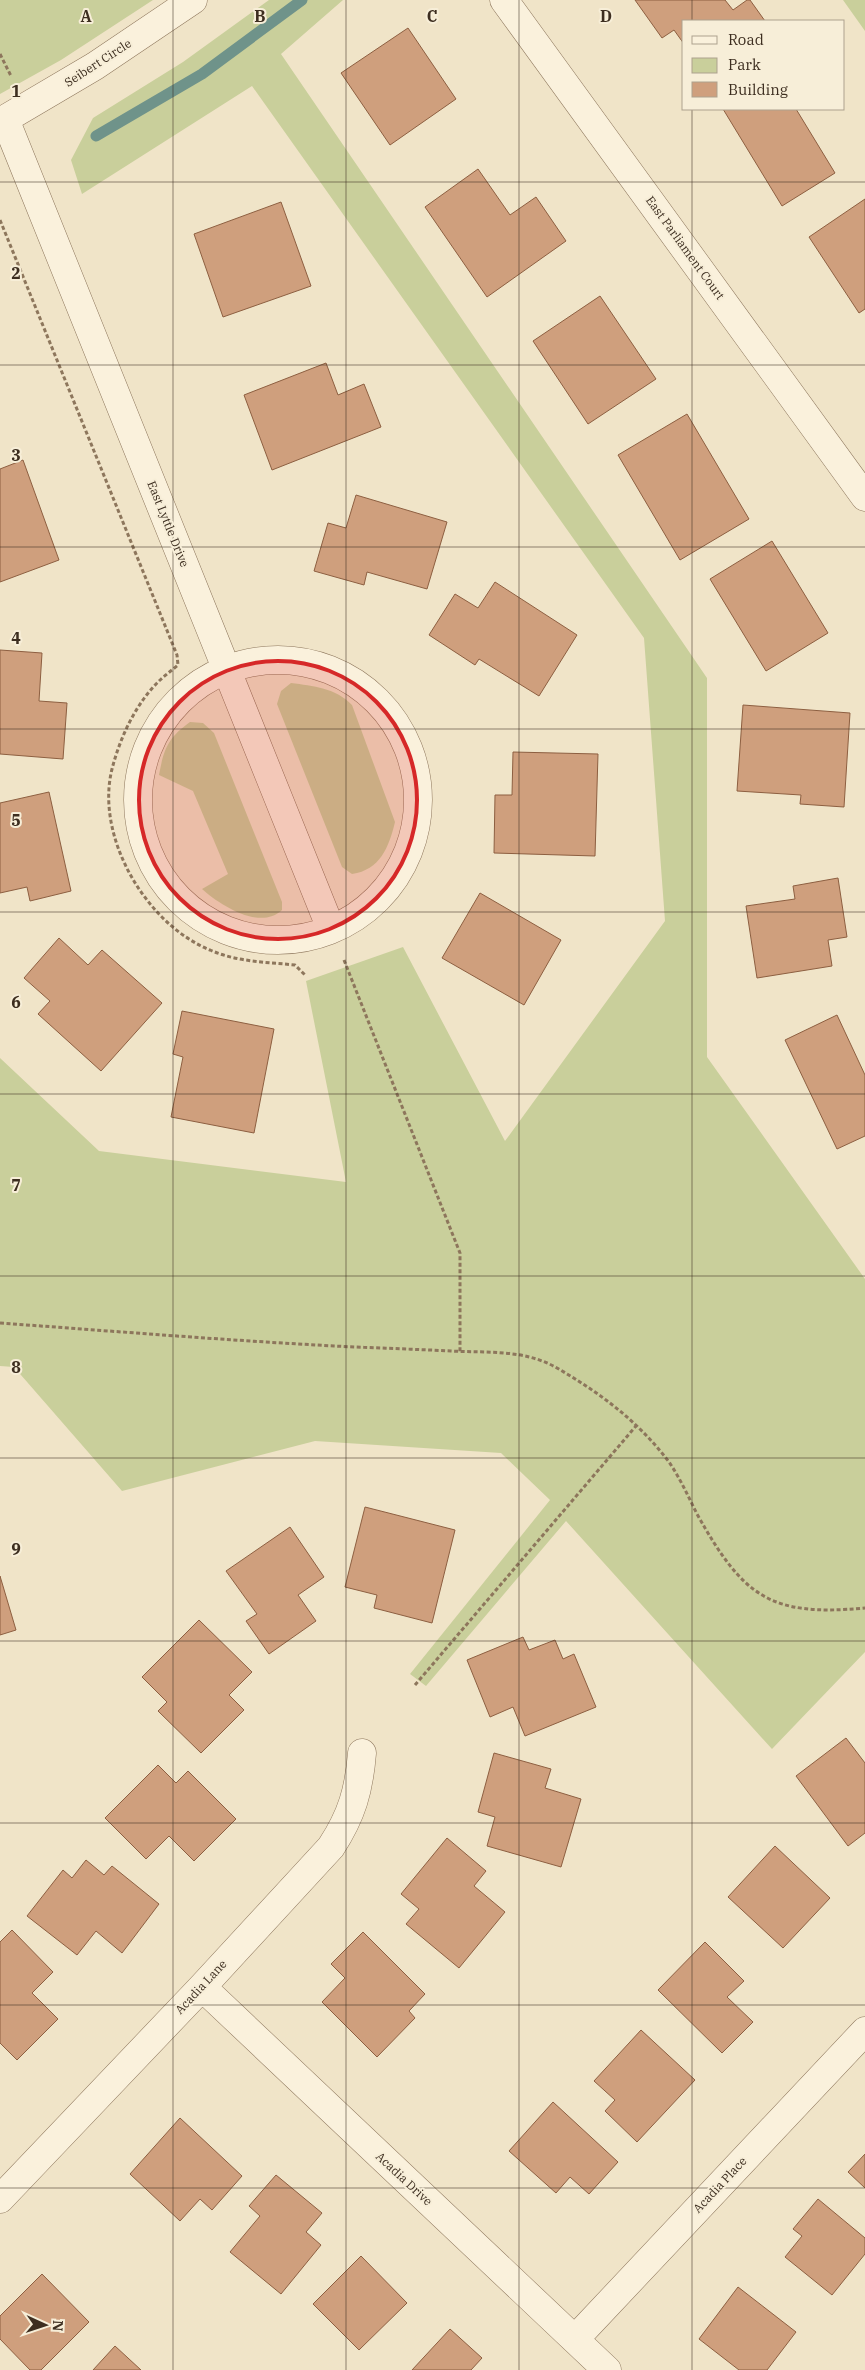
<svg xmlns="http://www.w3.org/2000/svg" width="865" height="2370" viewBox="0 0 865 2370" font-family="'IBM Plex Serif',serif">
  <style>
    .green { fill: #c9cf9b }
    .lines { fill: none; stroke-linecap: round; stroke-linejoin: round }
    .stream { stroke: #6f938a; stroke-width: 11 }
    .building { fill: #cf9f7d; stroke: #8d5f41 }
    .minor-casing { stroke: #8d765c; stroke-width: 29 }
    .path { stroke: #8d765c; stroke-width: 3; stroke-dasharray: 4 2.5; stroke-linecap: butt }
    .minor { stroke: #faf1dc; stroke-width: 28 }
    .marked { fill: #d62828; fill-opacity: 0.2; stroke: #d62828; stroke-width: 4; stroke-linejoin: round }
    .grid { fill: none; stroke: #3d2e20; stroke-width: 1; stroke-opacity: 0.55 }
    .labels { text-anchor: middle; stroke-width: 4; stroke-linejoin: round; paint-order: stroke }
    .street-label { font-size: 12px; fill: #3d2e20; stroke: #f7eed8 }
    .grid-label { font-size: 16px; text-anchor: middle; font-weight: bold; fill: #3d2e20; stroke: #f7eed8; stroke-width: 4; stroke-linejoin: round; paint-order: stroke }
  </style>
  <rect width="100%" height="100%" fill="#f0e4c8"/>
  <path class="green" d="M0,0H153L61,60L0,94Z
    M269,0H343L281,54L707,678V1057L865,1279V1652L772,1749L566,1521L426,1686L410,1674L550,1500L501,1453L315,1441L122,1491L14,1367L0,1366V1058L99,1151L346,1182L306,981L403,947L505,1141L665,921L644,638L252,86L82,194L71,160L93,118L183,62Z
    M843,0H865V31Z
    M291,683C313,686 336,688 352,705L395,822C389,847 380,870 352,874L342,867L277,704L281,691Z
    M190,722L203,723L214,733L282,902V910C260,931 220,905 202,889L228,874L193,791L159,775C164,748 168,738 190,722Z"/>
  <g class="lines">
    <path class="stream" d="M96,136L202,74L302,0"/>
  </g>
  <path class="building" d="M635,0H725L733,10L747,0H750L765,21H684V44L674,30L662,38Z
    M408,28L456,99L390,145L341,73Z
    M723,109H796L835,173L782,206Z
    M478,169L510,215L536,197L566,241L487,297L425,207Z
    M865,199V309L859,313L809,237Z
    M281,202L311,286L223,317L194,234Z
    M600,296L656,379L588,424L533,341Z
    M326,363L338,395L364,384L381,427L272,470L244,395Z
    M687,414L749,519L680,560L618,455Z
    M23,460L59,560L0,582V469Z
    M356,495L447,522L427,589L367,572L364,585L314,571L328,523L346,528Z
    M772,541L828,633L766,671L710,579Z
    M495,582L577,635L539,696L479,659L475,665L429,635L455,594L478,608Z
    M0,650L42,653L39,701L67,703L63,759L0,754Z
    M743,705L850,713L844,807L800,804L801,795L737,791Z
    M513,752L598,754L595,856L494,853L495,795H512Z
    M49,792L71,891L30,901L27,887L0,893V803Z
    M838,878L847,937L828,940L832,966L757,978L746,906L795,899L793,886Z
    M480,893L561,940L524,1005L442,958Z
    M59,938L88,965L102,950L162,1003L101,1071L38,1014L50,1001L24,978Z
    M182,1011L274,1029L254,1133L171,1117L183,1057L173,1054Z
    M837,1015L865,1075V1136L837,1149L785,1040Z
    M365,1507L455,1530L432,1623L374,1608L377,1595L345,1587Z
    M290,1527L324,1577L298,1595L316,1621L269,1654L246,1621L257,1614L226,1571Z
    M0,1576L16,1630L0,1635Z
    M199,1620L252,1672L229,1695L244,1710L201,1753L158,1711L167,1702L142,1677Z
    M523,1637L529,1650L555,1640L563,1659L574,1654L596,1707L525,1736L513,1707L490,1717L467,1660Z
    M846,1738L865,1763V1833L848,1846L796,1776Z
    M494,1753L551,1769L545,1788L581,1799L561,1867L487,1846L495,1817L478,1812Z
    M158,1765L176,1783L188,1771L236,1819L194,1861L169,1836L146,1859L105,1818Z
    M447,1838L486,1871L474,1886L505,1912L459,1968L406,1924L419,1909L401,1894Z
    M775,1846L830,1898L783,1948L728,1897Z
    M86,1860L104,1875L112,1866L159,1904L122,1953L96,1931L77,1955L27,1916L63,1870L72,1878Z
    M12,1930L53,1972L32,1993L58,2019L17,2060L0,2043V1942Z
    M363,1932L425,1994L409,2011L415,2018L377,2057L322,2002L345,1978L331,1964Z
    M705,1942L744,1981L727,1997L753,2022L722,2053L658,1990Z
    M641,2030L695,2080L637,2142L605,2111L615,2100L594,2081Z
    M553,2102L618,2162L589,2194L570,2177L556,2193L509,2151Z
    M180,2118L242,2176L212,2210L200,2199L180,2221L130,2174Z
    M865,2154V2188L848,2172Z
    M276,2175L322,2213L306,2232L321,2245L281,2294L230,2252L260,2216L249,2206Z
    M818,2199L865,2238V2254L832,2295L785,2257L802,2236L793,2229Z
    M361,2256L407,2303L359,2350L313,2304Z
    M42,2274L89,2322L41,2370H30L0,2339V2316Z
    M738,2287L796,2332L767,2370H739L699,2339Z
    M450,2329L482,2358L471,2370H412Z
    M115,2346L141,2370H93Z"/>
  <g class="lines">
    <g class="minor-casing">
      <path id="minor" d="M504,0L865,497
        M5,119L331,929
        M0,122L95,66L193,0
        M138 800a140 140 0 1 1 280 0a140 140 0 1 1-280 0Z
        M202,1987L607,2370
        M0,2199L202,1987L331,1847C352,1815 359,1790 362,1753
        M575,2339L865,2031"/>
    </g>
    <path class="path" d="M0,54L11,76
      M0,220L177,655L178,665C171,671 164,676 158,682C135,705 120,738 112,769C95,837 146,924 210,950C237,962 266,962 295,965L305,975
      M344,960L460,1253V1352
      M0,1323C111,1331 222,1340 334,1346C373,1348 412,1349 451,1351C488,1353 524,1349 557,1368C600,1393 638,1421 669,1462C680,1478 688,1496 697,1514C743,1596 769,1617 865,1608
      M415,1685L636,1426"/>
    <use href="#minor" class="minor"/>
  </g>
  <path class="marked" d="M139 800a139 139 0 1 1 278 0a139 139 0 1 1-278 0Z"/>
  <path class="grid" d="M173,0V2370M346,0V2370M519,0V2370M692,0V21M692,109V2370M0,182H865M0,365H865M0,547H865M0,729H865M0,912H865M0,1094H865M0,1276H865M0,1458H865M0,1641H865M0,1823H865M0,2005H865M0,2188H865"/>
  <g class="labels">
    <g class="street-label">
      <text transform="translate(98 63) rotate(-33)" y="4">Seibert Circle</text>
      <text transform="translate(685 248) rotate(54)" y="4">East Parliament Court</text>
      <text transform="translate(168 524) rotate(68)" y="4">East Lyttle Drive</text>
      <text transform="translate(201 1987) rotate(-47)" y="4">Acadia Lane</text>
      <text transform="translate(404 2179) rotate(43)" y="4">Acadia Drive</text>
      <text transform="translate(720 2185) rotate(-47)" y="4">Acadia Place</text>
    </g>
  </g>
  <g class="grid-label">
    <text x="86" y="22">A</text>
    <text x="260" y="22">B</text>
    <text x="432" y="22">C</text>
    <text x="606" y="22">D</text>
    <text x="16" y="97">1</text>
    <text x="16" y="279">2</text>
    <text x="16" y="461">3</text>
    <text x="16" y="644">4</text>
    <text x="16" y="826">5</text>
    <text x="16" y="1008">6</text>
    <text x="16" y="1191">7</text>
    <text x="16" y="1373">8</text>
    <text x="16" y="1555">9</text>
  </g>
  <rect x="682" y="20" width="162" height="90" fill="#f7eed8" stroke="#ada18e"/>
  <rect x="692" y="36" width="25" height="8" fill="#faf1dc" stroke="#ada18e"/>
  <text x="728" y="45" font-size="15" fill="#3d2e20">Road</text>
  <rect x="692" y="58" width="25" height="15" fill="#c9cf9b" stroke="#ada18e"/>
  <text x="728" y="70" font-size="15" fill="#3d2e20">Park</text>
  <rect x="692" y="82" width="25" height="15" fill="#cf9f7d" stroke="#ada18e"/>
  <text x="728" y="95" font-size="15" fill="#3d2e20">Building</text>
  <g transform="translate(45 2325) rotate(93)" stroke="#f7eed8" stroke-width="4" paint-order="stroke">
  <path d="M0-4L9 19L0 12L-9 19Z" fill="#3d2e20"/>
  <text y="-8" font-size="14" font-weight="bold" text-anchor="middle" fill="#3d2e20">N</text>
  </g>
</svg>
